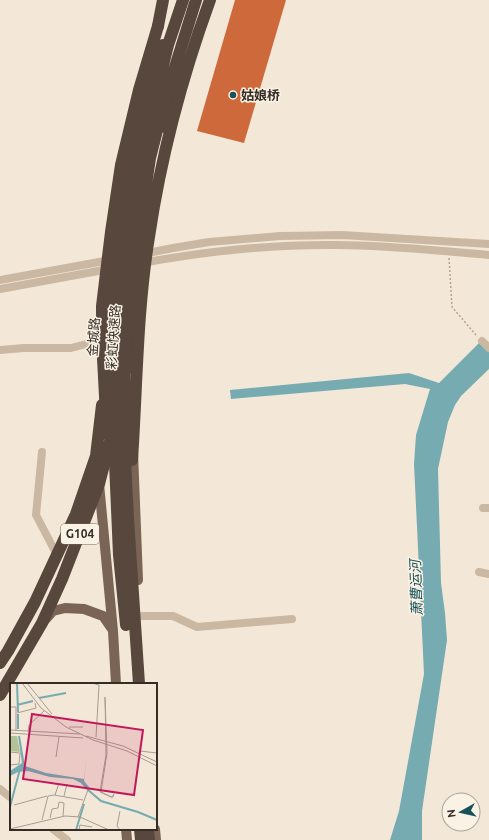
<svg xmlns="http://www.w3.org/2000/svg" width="489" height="840" viewBox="0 0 489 840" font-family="Ubuntu,'Noto Sans SC',sans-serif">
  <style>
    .water { fill: #75abb1 }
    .building { fill: #ce693b }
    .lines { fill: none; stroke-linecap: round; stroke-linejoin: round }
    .path { stroke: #b7a28e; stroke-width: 1.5; stroke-dasharray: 2 2; stroke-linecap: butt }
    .minor { stroke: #cbb8a3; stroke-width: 8 }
    .major { stroke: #796456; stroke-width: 10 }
    .highway { stroke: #58473c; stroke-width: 12 }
    .highway-bridge { stroke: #58473c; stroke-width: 12 }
    .poi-dot { fill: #19515a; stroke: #faf2e5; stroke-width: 1.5 }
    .labels { text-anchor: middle; stroke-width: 3; stroke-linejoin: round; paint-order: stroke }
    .shield { fill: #faf2e5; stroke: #71675f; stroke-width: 1 }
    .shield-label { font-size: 12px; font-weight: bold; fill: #362c26 }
    .poi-label { font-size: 13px; font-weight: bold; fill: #362c26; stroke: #faf2e5; text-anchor: start }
    .street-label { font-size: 13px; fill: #362c26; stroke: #faf2e5 }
    .water-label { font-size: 14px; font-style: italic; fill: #19515a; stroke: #faf2e5 }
    .inset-river { fill: none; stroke: #75abb1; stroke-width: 2 }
    .inset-road { fill: none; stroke: #a79d91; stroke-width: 1 }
    .view { fill: #c2185b; fill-opacity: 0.15; stroke: #c2185b; stroke-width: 2 }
    .inset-edge { fill: none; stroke: #362c26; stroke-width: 2 }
  </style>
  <rect width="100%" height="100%" fill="#f3e8d8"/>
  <path class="water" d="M479,343L489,352V369L461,396L455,405L448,422L438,469L441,583L445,613L447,640L422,811V840H390L399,811L424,674L414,464L416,435L430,389L405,384L231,399L230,390L409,373L439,383Z"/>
  <path class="building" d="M235,0H286L244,143L197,131Z"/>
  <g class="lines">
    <path class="path" d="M449,258L452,307L476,335"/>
    <path class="minor" d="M143,254L173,248L209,242L280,236L342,235L489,244
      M142,263C207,251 272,244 338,245C388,245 439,251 489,255
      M0,280L110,260
      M0,289L109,269
      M482,341L489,348
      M0,350L24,348H71L102,340
      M42,452L36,515L57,555
      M483,508H489
      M479,572L489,574
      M140,616H173L197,627L292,619
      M0,789L11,798
      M53,829L67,840"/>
    <path class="major" d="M133,452L138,580
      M99,484L113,631L116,684
      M45,620L53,611L65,608L84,609L103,616L112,629
      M126,829L127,840
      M155,829L156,840"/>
    <path class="highway" d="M158,26L163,0
      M165,127L172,96L183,64
      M107,346L113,260L138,133L163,45
      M128,368L130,361L134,321
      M0,663L8,651L35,602L76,514L96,456L102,405
      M0,695L42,623L62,579L99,484L113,430
      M140,829L141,840
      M148,829L149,840"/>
    <path class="highway-bridge" d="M107,434L102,340V306L111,232L121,165L139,90L158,26
      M132,460C137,385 137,310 149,237C161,156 182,77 210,0
      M126,625L119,555L115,463L114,389L117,326L122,264L132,197L140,157L168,45L183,0
      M139,684L128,519L123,422L125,348L132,278L150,158L165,99L196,0"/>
  </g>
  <circle class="poi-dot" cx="233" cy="95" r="4"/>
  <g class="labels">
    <rect class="shield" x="61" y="524" width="38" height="20" rx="3"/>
    <g class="shield-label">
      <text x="80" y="538">G104</text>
    </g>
    <g class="poi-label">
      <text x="241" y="100">姑娘桥</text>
    </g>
    <g class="street-label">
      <text transform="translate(93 337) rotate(-86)" y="5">金城路</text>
      <text transform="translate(113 337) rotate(-86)" y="5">彩虹快速路</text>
    </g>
    <g class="water-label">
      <text transform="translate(416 588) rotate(-92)" y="5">萧曹运河</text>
    </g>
  </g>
  <g transform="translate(10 683)">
    <rect width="147" height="147" fill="#f3e8d8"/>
    <path d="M0,53H7L10,69L0,68Z" fill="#b1c297"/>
    <path d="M8,53H10L15,83L36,90L74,96L77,70L74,98L79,104L76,106L71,100L63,96L40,94L18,88L8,89L0,93V88L12,80Z" fill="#75abb1"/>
    <path class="inset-river" d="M7,0L8,29M29,15L56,10M7,22L23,18M8,31V46M77,106L91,118L128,129L147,137M0,124L10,86M66,147L74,121"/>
    <path class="inset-road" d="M12,0L31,25L56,44L83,57L117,68L147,83M17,0L42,31M82,0L89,2L86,54M0,24H6V47M7,30L26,25L25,20M59,44H73M0,47L70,51M18,48L19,42L34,28M0,50L73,55M76,53L113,63L147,79M130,68L147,70M0,69L10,70L9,81L0,82M46,74L49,54M104,111L102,114L91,109L97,70L95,14L96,72L90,109L101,114H103L104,111M45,112L49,100M54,113L57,101M4,122L37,113M68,134L79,104M40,135L42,126L48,125L49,119L54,120L53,133M32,137L38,113L44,112L73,117M0,146L55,133L70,134L99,147M69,147L70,142L82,144M110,147L107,143L110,128"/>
    <path class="view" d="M22,31L133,47L124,112L13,96Z"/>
    <rect width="147" height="147" class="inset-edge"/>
  </g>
  <g transform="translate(461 812) rotate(262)"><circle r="19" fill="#faf2e5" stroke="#aca399"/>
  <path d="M0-3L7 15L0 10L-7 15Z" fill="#19515a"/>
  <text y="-6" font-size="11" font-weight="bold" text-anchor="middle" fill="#362c26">N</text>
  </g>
</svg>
